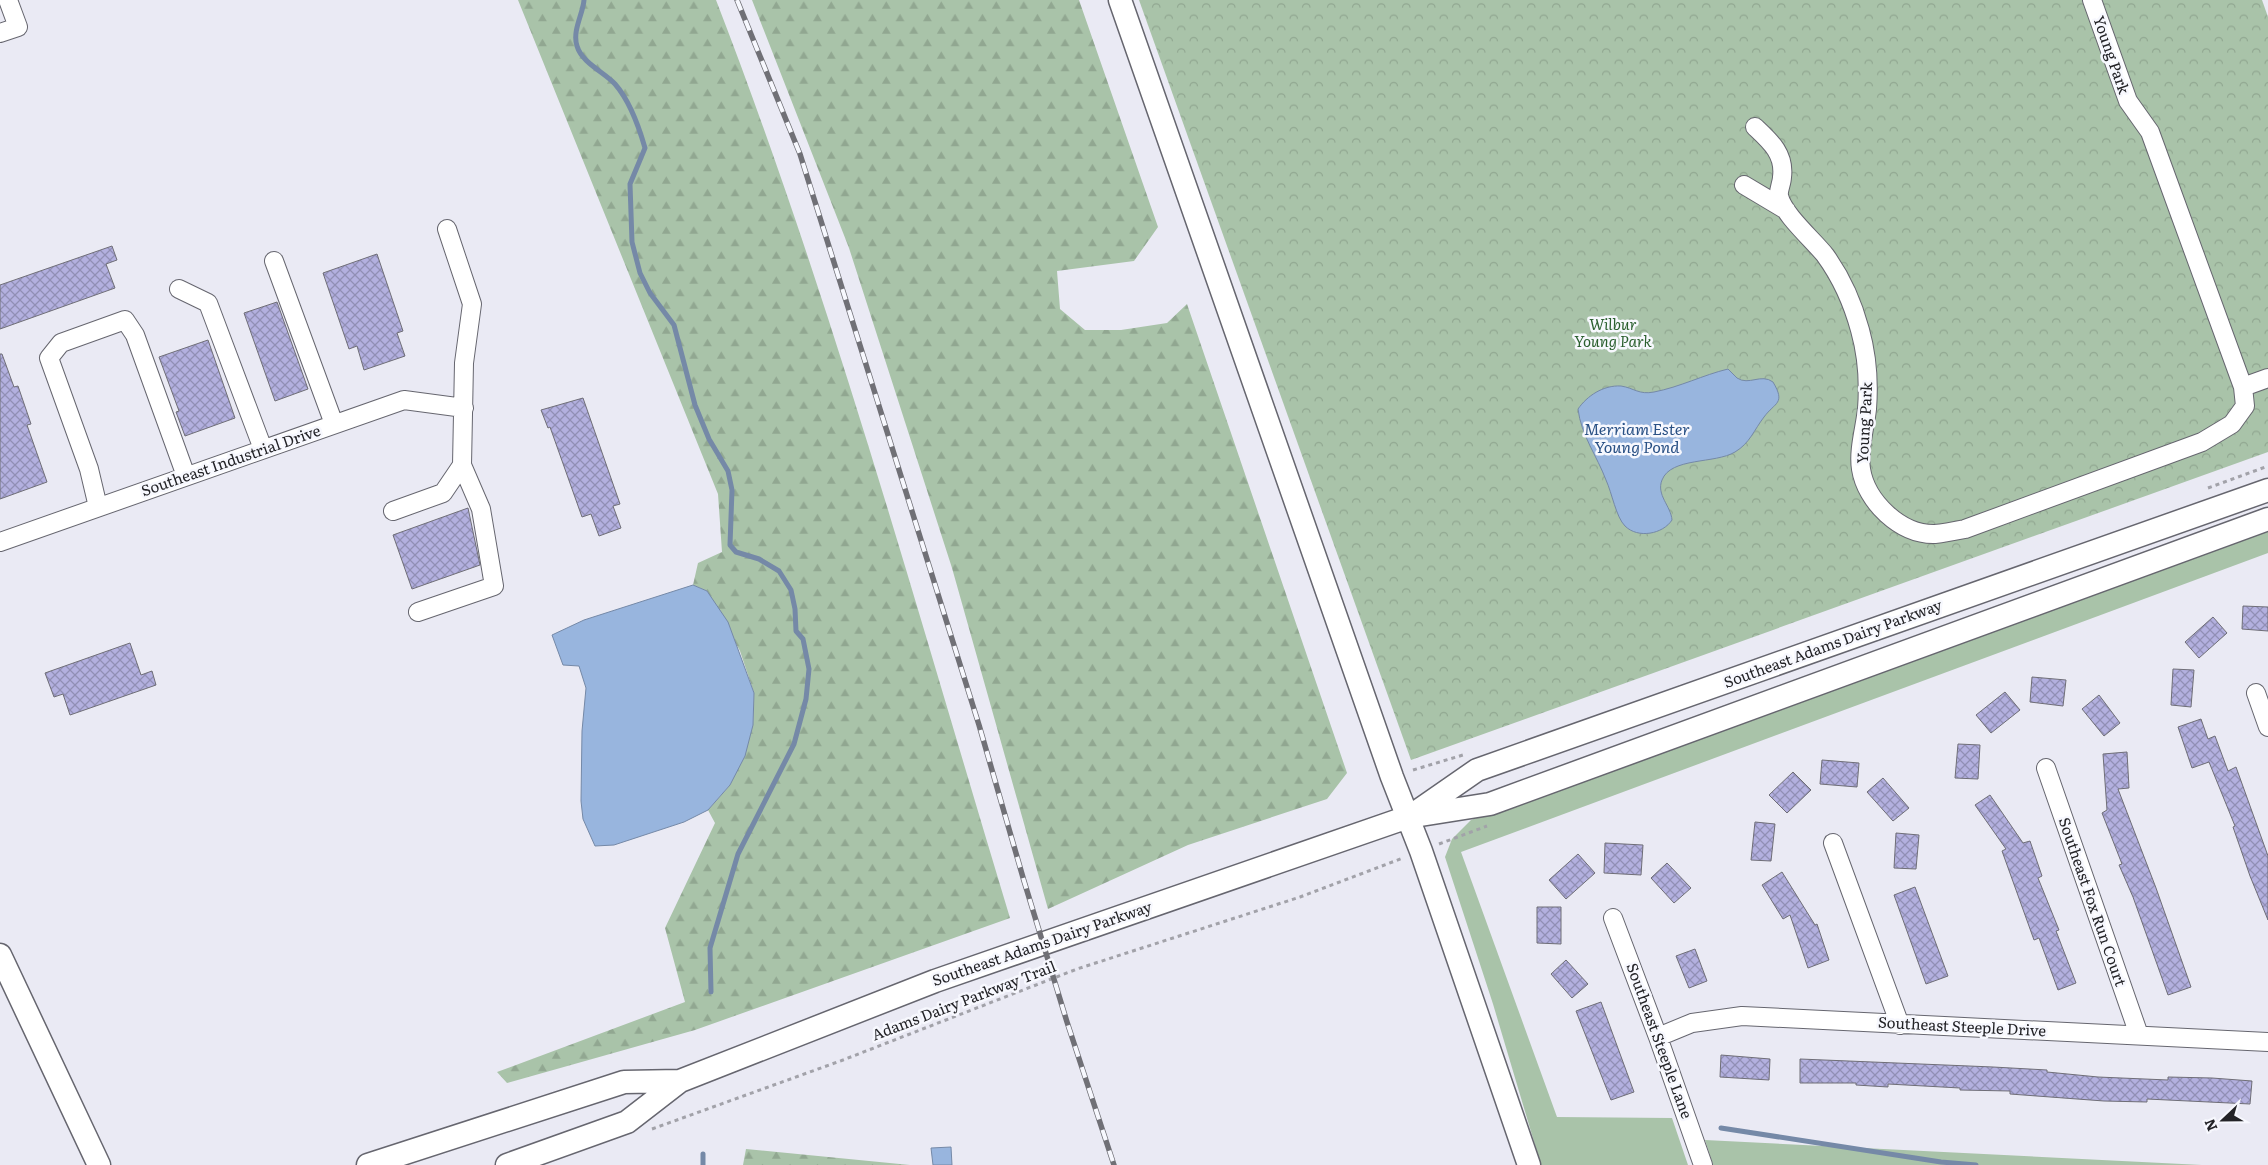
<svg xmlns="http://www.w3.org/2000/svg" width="2268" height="1165" viewBox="0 0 2268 1165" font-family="Literata,serif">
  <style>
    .grass { fill: #a9c3a9 }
    .forest { fill: url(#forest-firs) }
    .park { fill: url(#park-crowns) }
    .water { fill: #98b5de; stroke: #7589a7 }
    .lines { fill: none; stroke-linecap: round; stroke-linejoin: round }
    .stream { stroke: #7589a7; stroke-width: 5 }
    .building { fill: url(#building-cross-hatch); stroke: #6f6e77 }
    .minor-casing { stroke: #66666f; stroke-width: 20 }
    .major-casing { stroke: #66666f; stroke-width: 25 }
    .path { stroke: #a2a2a9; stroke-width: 3; stroke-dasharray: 4 4; stroke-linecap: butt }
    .minor { stroke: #fff; stroke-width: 18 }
    .major { stroke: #fff; stroke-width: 22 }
    .rail-casing { stroke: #707076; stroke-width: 5.5 }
    .rail { stroke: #f7f8fe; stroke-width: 4; stroke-dasharray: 11; stroke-linecap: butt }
    .labels { text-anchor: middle; stroke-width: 5; stroke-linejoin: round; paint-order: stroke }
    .street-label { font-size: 15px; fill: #232327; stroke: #f7f8fe }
    .park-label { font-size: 15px; font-style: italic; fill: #2a5f2e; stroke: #f7f8fe }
    .water-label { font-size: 16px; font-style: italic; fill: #295084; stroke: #f7f8fe }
  </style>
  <defs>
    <pattern id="forest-firs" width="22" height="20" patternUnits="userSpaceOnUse" patternTransform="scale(1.25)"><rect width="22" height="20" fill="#a9c3a9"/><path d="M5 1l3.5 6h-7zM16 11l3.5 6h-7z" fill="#91a791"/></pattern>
    <pattern id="park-crowns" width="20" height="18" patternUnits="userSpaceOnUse" patternTransform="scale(1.25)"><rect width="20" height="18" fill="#a9c3a9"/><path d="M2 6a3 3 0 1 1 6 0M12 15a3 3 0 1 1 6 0" fill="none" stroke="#91a791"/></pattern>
    <pattern id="building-cross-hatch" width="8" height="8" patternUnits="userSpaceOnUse" patternTransform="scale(1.25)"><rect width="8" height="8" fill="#b3b0df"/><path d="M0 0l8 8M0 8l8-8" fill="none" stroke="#918fb5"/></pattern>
  </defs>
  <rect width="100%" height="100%" fill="#eaeaf4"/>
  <path class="grass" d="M2268,529V553L1461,852L1557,1117L1672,1118L1688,1165H1541L1493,1004L1445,857L1452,839L1471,820Z
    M1705,1140L2202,1165H1713Z"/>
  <path class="forest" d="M518,0H716C832,300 917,611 1010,918L695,1030L507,1083L497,1072L685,1002L665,928L715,823L708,810L730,785L753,725L754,693L740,651L707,591L693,585L698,563L722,552L718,494Z
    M752,0H1079L1158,227L1134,261L1057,271L1060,309L1085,330H1121L1167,323L1187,304L1347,773L1327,799L1188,845L1048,909L952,568L849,248Z
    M746,1149L910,1165H743Z"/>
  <path class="park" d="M1139,0H2262L2268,17V452L1411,760Z"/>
  <path class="water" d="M1728,369C1731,372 1734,375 1737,378C1749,386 1761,373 1773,382C1786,404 1775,402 1764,417C1754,430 1750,443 1735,452C1715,464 1671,457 1662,480C1656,495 1671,506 1672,520C1663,534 1638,539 1625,526C1616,517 1612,493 1606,480C1597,456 1581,435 1578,409C1587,396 1603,385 1621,386C1634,388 1639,395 1654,392C1680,387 1703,375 1728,369Z
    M693,585L707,591L728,622L754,693L753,725L745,756L730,785L708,810L684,822L614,845L595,846L583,819L581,801L582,731L586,688L579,666L563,665L552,635L584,620Z
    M951,1147L952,1165H933L931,1148Z"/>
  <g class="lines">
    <path class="stream" d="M584,0C583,14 572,31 577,46C582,63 604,72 615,84C629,100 639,127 645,148L630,184L632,242L640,273L650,293L674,325L695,405L709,439L728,471L732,490L730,545L736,552L759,559L779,571L791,590L795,609L796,631L803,639L809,669L806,699L794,744L738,854L710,948L711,992
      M1721,1128L1941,1162L1976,1165
      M703,1165V1154"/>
  </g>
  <path class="building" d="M112,246L117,260L106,264L115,288L0,329V285Z
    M377,254L403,331L397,333L405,356L364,370L357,346L349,349L323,273Z
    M277,302L308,389L275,401L244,313Z
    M208,340L235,418L185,436L176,412L179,411L159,357Z
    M0,354H2L14,387L18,386L31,424L27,425L47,482L0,499Z
    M583,398L620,504L613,506L621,528L599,536L591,514L582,517L550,427L548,428L541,410Z
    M468,508L480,565L412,589L393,535Z
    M2243,606L2268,607V631L2242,629Z
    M2213,617L2227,633L2199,658L2185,642Z
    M130,643L141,675L152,671L156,685L70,715L63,694L54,697L45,673Z
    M2173,669L2194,670L2191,707L2171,705Z
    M2032,677L2066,680L2063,706L2030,702Z
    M2005,692L2020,710L1991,733L1976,715Z
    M2099,695L2120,723L2104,736L2082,709Z
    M2201,719L2208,739L2215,736L2228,771L2236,767L2268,856V920L2250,876L2233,827L2235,826L2209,762L2192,768L2178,727Z
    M1958,744L1980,745L1978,779L1955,778Z
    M2127,752L2129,788L2118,789L2156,888L2191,987L2168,995L2133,897L2119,865L2122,864L2102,813L2107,810L2103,754Z
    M1822,760L1859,763L1857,787L1820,784Z
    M1793,772L1811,790L1787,813L1769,795Z
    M1883,778L1909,808L1893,821L1867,792Z
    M1990,795L2023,843L2030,841L2042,876L2038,878L2059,930L2056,931L2076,983L2058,990L2039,938L2034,940L2002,851L2006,849L1975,805Z
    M1755,822L1775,824L1771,861L1751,860Z
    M1896,833L1919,835L1916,869L1894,868Z
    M1605,843L1643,845L1641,875L1604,873Z
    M1578,854L1595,873L1566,899L1549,880Z
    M1667,863L1691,888L1674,903L1651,878Z
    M1782,872L1815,925L1817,924L1829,960L1808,968L1790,915L1783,919L1762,885Z
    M1915,887L1948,976L1926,984L1894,895Z
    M1537,907H1561V944L1537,943Z
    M1695,949L1707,981L1689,988L1676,956Z
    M1566,960L1588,984L1572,998L1551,974Z
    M1601,1002L1634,1092L1611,1100L1576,1011Z
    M1721,1055L1770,1059L1769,1080L1720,1077Z
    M1800,1059L1993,1067L2047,1070V1072L2098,1077L2168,1080V1077L2212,1078L2252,1081L2250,1104L2147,1099V1102L2104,1101L2010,1094V1091L1960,1090V1088L1888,1084V1087L1856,1085V1083H1800Z"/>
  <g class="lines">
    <g class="minor-casing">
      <path id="minor" d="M2092,0L2128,101L2150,132L2243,387L2268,378
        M0,33L18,27L8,0
        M1755,127C1770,141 1785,154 1782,177C1782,183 1778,190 1779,196C1783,214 1813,240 1825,255C1841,277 1853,304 1860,330C1867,355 1869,383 1867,409C1865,428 1858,450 1861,469C1866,501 1900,535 1935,534C1945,533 1955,531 1965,529L2202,442L2232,424L2245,406L2243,387
        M1744,185L1786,210
        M274,261L334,424
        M179,289L208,303L263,449
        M98,507L89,469L49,358L61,343L125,320L135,335L186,476
        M393,511L443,493L462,465
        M0,542L404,400L464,408
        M418,612L494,586L481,509L462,465L464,363L472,304L447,229
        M2256,693L2268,727
        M2046,768L2139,1035
        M1833,843L1900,1025
        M1613,918L1658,1037L1703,1165
        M1658,1037L1692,1023L1742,1016L2268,1042"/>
    </g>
    <g class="major-casing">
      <path id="major" d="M1120,0L1392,777L1421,851L1529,1165
        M1415,813L1477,770L2268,490
        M0,955L99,1165
        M368,1165L624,1082L680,1081
        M507,1165L627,1122L680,1081L935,981L1408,817L1490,804L2268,519"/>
    </g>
    <path class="path" d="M2208,488L2268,466
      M1413,770L1463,755
      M1439,844L1487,826
      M652,1129L843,1060L1077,969L1300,897L1403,858"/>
    <use href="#minor" class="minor"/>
    <use href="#major" class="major"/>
    <g class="rail-casing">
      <path id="rail" d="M737,0L800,154L979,725L1024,881L1067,1022L1114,1165"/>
    </g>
    <use href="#rail" class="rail"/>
  </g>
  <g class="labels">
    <g class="street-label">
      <text transform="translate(2111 55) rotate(71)" y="5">Young Park</text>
      <text transform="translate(1865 423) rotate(-87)" y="5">Young Park</text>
      <text transform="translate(231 461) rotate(-19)" y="5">Southeast Industrial Drive</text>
      <text transform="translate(1833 644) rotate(-20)" y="5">Southeast Adams Dairy Parkway</text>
      <text transform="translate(2092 902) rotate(71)" y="5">Southeast Fox Run Court</text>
      <text transform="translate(1042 944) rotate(-19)" y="5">Southeast Adams Dairy Parkway</text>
      <text transform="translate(964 1001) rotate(-21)" y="5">Adams Dairy Parkway Trail</text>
      <text transform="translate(1962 1027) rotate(3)" y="5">Southeast Steeple Drive</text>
      <text transform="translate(1659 1041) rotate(70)" y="5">Southeast Steeple Lane</text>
    </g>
    <g class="park-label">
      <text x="1613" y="330">Wilbur<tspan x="1613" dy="17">Young Park</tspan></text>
    </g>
    <g class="water-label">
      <text x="1637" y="435">Merriam Ester<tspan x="1637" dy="18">Young Pond</tspan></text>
    </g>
  </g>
  <g transform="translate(2223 1120) rotate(248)" stroke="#f7f8fe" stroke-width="4" paint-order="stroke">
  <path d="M0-4L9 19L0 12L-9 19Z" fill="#232327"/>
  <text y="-8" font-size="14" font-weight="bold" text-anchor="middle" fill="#232327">N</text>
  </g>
</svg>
